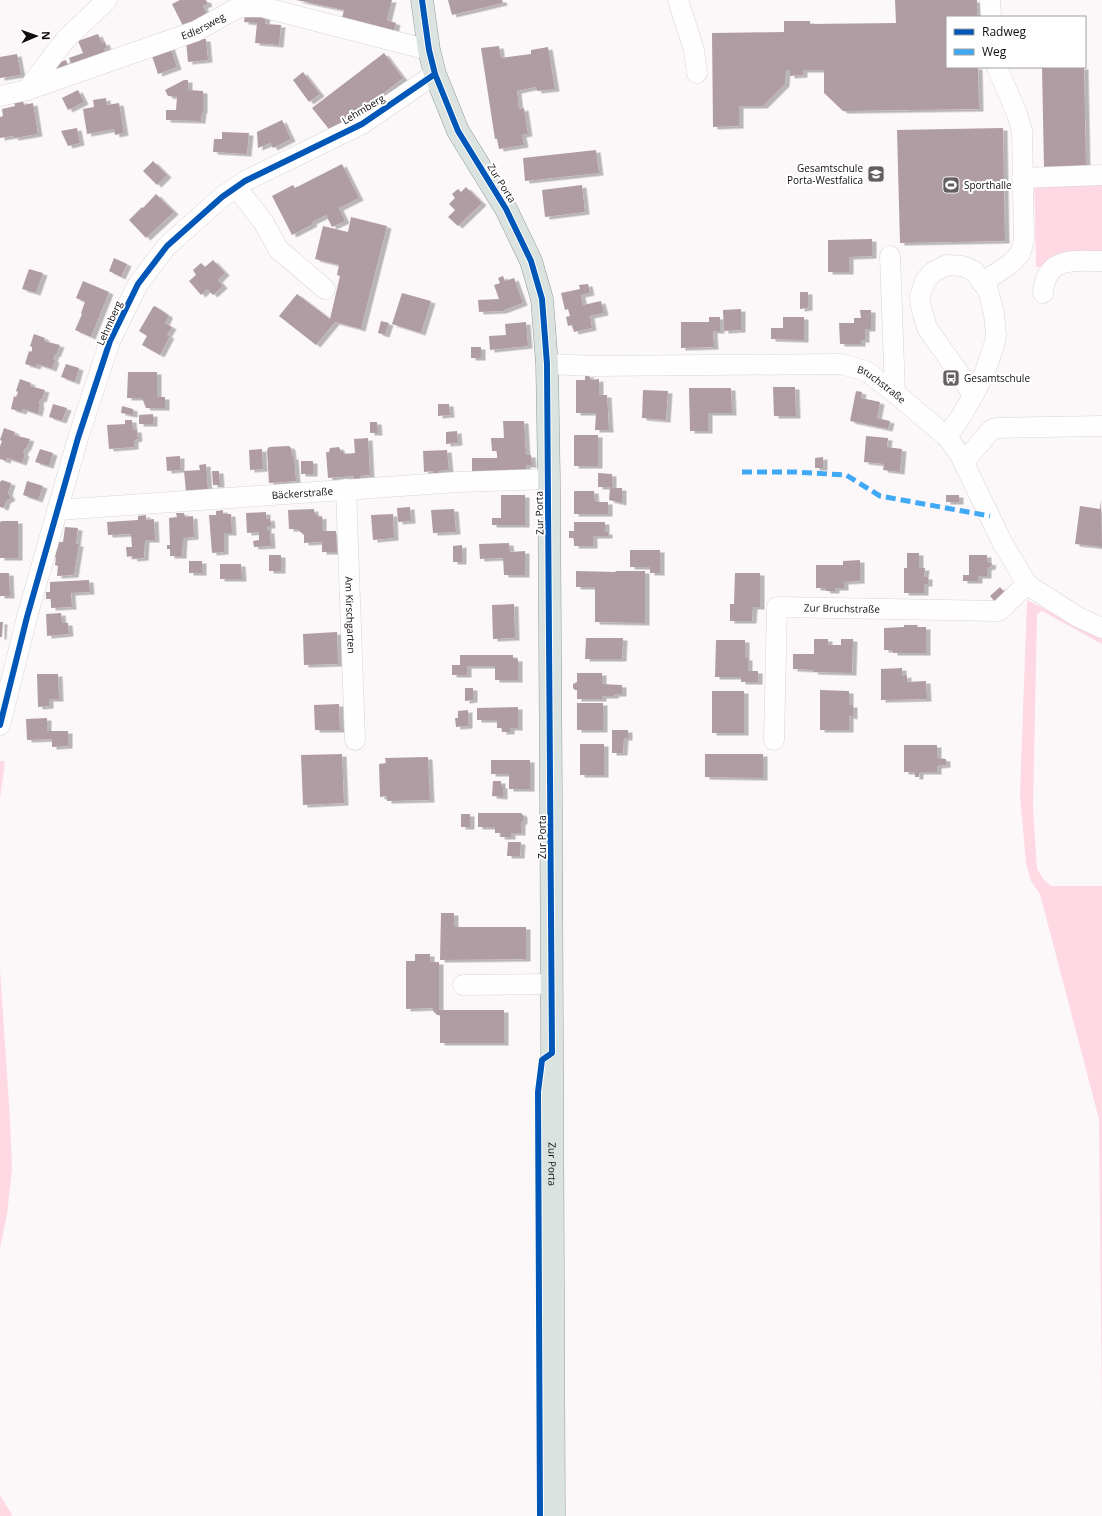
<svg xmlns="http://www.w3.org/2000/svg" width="1102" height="1516" viewBox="0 0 1102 1516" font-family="'Open Sans',sans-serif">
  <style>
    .green { fill: #fed8e2 }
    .building { fill: #b09da3; filter: url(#shadow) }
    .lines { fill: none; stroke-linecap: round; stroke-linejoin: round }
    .minor-casing { stroke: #d9d4d6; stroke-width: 21 }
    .major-casing { stroke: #8f9d98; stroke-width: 23 }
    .minor { stroke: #fffefe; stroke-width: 20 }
    .major { stroke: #dae3e0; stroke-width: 22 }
    .quiet { stroke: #3fa9f5; stroke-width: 5; stroke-dasharray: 10 5; stroke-linecap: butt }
    .cycleway-casing { stroke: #fff; stroke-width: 8 }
    .cycleway { stroke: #0057b8; stroke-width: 6 }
    .labels { text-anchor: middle; stroke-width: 4; stroke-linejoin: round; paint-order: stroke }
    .street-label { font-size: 10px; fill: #120c0e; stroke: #fff }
    .poi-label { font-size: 10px; fill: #120c0e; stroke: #fff; text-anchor: start }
  </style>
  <defs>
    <filter id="shadow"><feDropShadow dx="4.5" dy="2.5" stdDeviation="0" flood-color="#0004"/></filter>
  </defs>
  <rect width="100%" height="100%" fill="#fcf7f9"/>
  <path class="green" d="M1102,170V265L1036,267L1034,172Z
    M1027,600L1102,638V644L1042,611L1037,614L1033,807L1037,869L1044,880L1051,886H1102V1414L1099,1119L1040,894L1031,881L1026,863L1020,795Z
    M0,761H5L0,799Z
    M0,968L10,1120L12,1169L7,1214L0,1248Z
    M0,1495L12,1515V1516H0Z"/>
  <path class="building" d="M180,0H206L208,4L203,6L207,15L183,26L172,4Z
    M296,0H392L387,20L396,23L393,35L341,22L344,10Z
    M448,0H502L503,3L452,15Z
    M895,0H977V17H947V67H978L979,109L843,111L824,93V70H803V75L790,76V70H786L785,84L763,106H739V126L713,127L712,33L784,32V21H810V24L896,23Z
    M245,14L266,15L265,24L281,25L279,45L255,43L257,23L244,22Z
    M98,34L102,43L105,42L107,48L104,49L108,58L73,69L69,58L83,53L78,41Z
    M206,39L208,60L188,62L186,40Z
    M170,46L177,67L158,74L151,53Z
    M499,46L501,58L531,54V50L548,47L555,89L537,91L536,87L517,91L519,109L524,108L528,134L522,135L524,145L499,149L497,139H495L481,48Z
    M384,53L403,78L332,133L312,108Z
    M17,54L21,75L0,78V57Z
    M66,60L70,71L59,75L55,64Z
    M1042,67H1084L1086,167H1044Z
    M303,72L320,94L309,102L293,80Z
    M184,80H188V90L203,91V111H202L201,121L166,120V110H176L177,97L168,96L165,90Z
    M78,90L84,102L68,110L62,98Z
    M106,98L107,105L119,103L124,133L115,135L114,129L87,134L83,109L94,107L93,100Z
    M23,101L24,105L33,103L38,134L14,138L13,136L0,138V117L3,116L2,109L15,106L14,102Z
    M282,120L291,139L273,148L270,143L258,148L257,132Z
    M77,128L80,143L68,146L61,131Z
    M1003,128L1005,241L900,243L897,130Z
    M222,132L249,133L247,154L213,152L214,139H222Z
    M596,150L599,173L525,181L523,158Z
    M153,161L167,175L157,185L143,171Z
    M342,164L359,198L339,208L345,221L332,227L326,215L312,222L313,224L292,235L272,196L293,185L295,188Z
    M582,185L585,212L545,217L542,190Z
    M466,187L482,203L458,226L448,217L455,210L449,204L455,198L452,194L458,189L461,192Z
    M156,194L174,212L146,238L129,220L142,207L143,208Z
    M351,217L387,226L361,329L335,322L316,345L279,316L297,294L330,319L340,276L337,275L339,265L315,259L323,226L348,232Z
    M872,239V256L849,257V272H828V240Z
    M114,258L127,264L121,277L109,271Z
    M213,260L225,273L218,280L223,286L213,295L207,289L201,295L189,281L196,275L193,270L201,263L205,267Z
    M29,269L43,273L36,293L22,289Z
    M503,276L505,281L514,278L523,303L502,311L479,312L478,300L499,299L494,285L500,283L498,278Z
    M83,281L109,292L91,337L75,330L82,314L81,313L85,302L76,298Z
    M588,284L590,293L581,295L583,305L601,301L604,313L590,316L592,328L574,332L572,325L568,326L566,317L570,316L568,309L565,310L561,293L580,289L579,285Z
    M800,292H808V308L800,309Z
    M402,293L431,301L421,333L392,324Z
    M155,306L168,315V317L165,323L172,327L167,335L170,336L160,355L142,345L147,336L139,331L153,307Z
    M741,309V330L724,331L723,310Z
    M860,310H871V329H865V340H861V344H840L839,323H854V318H861Z
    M709,317H720V331H713L714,347L681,348V322H709Z
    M783,317H804V340L771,339V328H783Z
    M381,321L389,323L385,335L378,333Z
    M526,322L528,346L490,350L489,336L506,335L505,324Z
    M34,334L45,338L44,341L60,345L56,355L55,354L54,357L53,359L55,360L52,369L37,364L36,367L25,364L29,351L31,352L32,350V347L30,346Z
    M471,347H481V358H471Z
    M66,364L79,368L75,382L61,377Z
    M128,372H157V397H165V408H146L142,398H127Z
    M585,375H589L591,380L599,379V395H607L609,430H595L596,413H576V380H585Z
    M20,379L31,383L30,386L45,390L42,400L40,399L39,404L40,405L38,414L23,409L22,412L11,409L14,396L16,397L18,392L16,391Z
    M773,387H795L796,416H774Z
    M689,388H731L732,413H708V431H690Z
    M643,390L668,391L666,420L642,418Z
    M856,391L862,392L861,398L880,402L877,418L890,421L888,429L850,421Z
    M53,404L67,408L62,421L49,417Z
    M438,404H449L450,415L438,416Z
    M122,406L133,409V415L121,413Z
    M153,414V424H139V415Z
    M125,420H132L133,430H137L138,439L134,440V447L109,449L107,425L125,424Z
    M503,421H524L526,455H531L532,465H526V471H472V458H497V451H492L491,438H504Z
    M370,422H377L378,433H370Z
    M4,428L15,432L14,435L30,439L26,449L25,448L24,451L23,453L25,454L22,463L7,458L6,461L0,459V446L2,441L0,440Z
    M457,431L458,443L446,444V432Z
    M574,435H598V466H574Z
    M866,436L888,438L887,447L902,449L900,472L883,470L884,464L864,462Z
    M368,438L370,475L360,476V480H354V476L328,478L326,452H329L330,448L339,447L341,451H343L344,454L355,453L354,439Z
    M289,446L291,448L292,457H294L296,481L269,483L267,450L269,447Z
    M40,449L53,453L49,466L35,462Z
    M262,449L263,469L250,470L249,450Z
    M447,450L449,470L439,471L440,476H434L433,471L424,472L423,451Z
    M180,456V470L167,471L166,457Z
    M823,457V468H815V458Z
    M301,461H313V474H301Z
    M206,464L208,490L186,492L184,471L200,470L199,465Z
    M212,471H219L220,485H213Z
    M598,473L612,474V488H622V503L609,500L610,487H598Z
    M2,480L11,483L8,493L11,498L6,501L4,508L0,507V482Z
    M27,481L43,486L38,500L23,495Z
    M574,491H594L595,502H608V514H574Z
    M501,495H525V525H492V518H501Z
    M946,495H959V502H946Z
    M1101,500L1102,547L1075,544L1080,506L1100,509Z
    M410,507L411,521L398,522L397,508Z
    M314,509V512L319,517L322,516V531H336L337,552H322V542L304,543V535L297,529H289L288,510Z
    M454,509L456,532L433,533L431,510Z
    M223,510V514H231L232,533H224V552L212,553L209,515H216V511Z
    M266,512V519L270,518L271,526H267V531H270L271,546L254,547L253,541L259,540V532L247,533L246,513Z
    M176,513H184L185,517L193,516L194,537L183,538L182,556H170V549H167V545H170L169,518L177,517Z
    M393,514L394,538L373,540L371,515Z
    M146,515V520L154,519L155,540H145L144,558L133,559L132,556L127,557L126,547H132L131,534L108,535L107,522L138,520V516Z
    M2,521H18V558H0V522Z
    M574,522H605V532H608V536H593V546H574V538H569V531H574Z
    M65,527L78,528L76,544H79L74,575L57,576L58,566L55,565L56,557H51L52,548L57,549L58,542H63Z
    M509,543L510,552L525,551V575H504L503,558L480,559L479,544Z
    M462,545V562H453V546Z
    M630,550H660V573H650V567H630Z
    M907,553H919V568H925L924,577H928V584H924V593H904V568H907Z
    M269,555H281V571H269Z
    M969,555H987V562L992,563L991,567L987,568V576H978V581H963V575H969Z
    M860,560V581L844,582V588H835V591H826L825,588H816V565H843V561Z
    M189,561H202V573H189Z
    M220,564H241L242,579H220Z
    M576,571L615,572L616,571H645V623L595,622V587H576Z
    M0,573H9L10,596H0Z
    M735,573H760V607H753L752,621H730V604H734Z
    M89,580L90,592L71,593L72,607L51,608V599H46V592H50V582Z
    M1000,587L1008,596L998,605L990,596Z
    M514,604L515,638L493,639L492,605Z
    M61,613L62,623H68L69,634L47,636L46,614Z
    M0,622H3L2,637H0Z
    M904,625H918L917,627H926V653H893V650H884V628L904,627Z
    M337,632L338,664L304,665L303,634Z
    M586,638H623L622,659H585Z
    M814,639H828V645H841V639H853L852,673L813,672L814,670L793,669V654H814Z
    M716,640H745V658H748V671H758V682H741V677H715Z
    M460,655H513V659H518V680H495V666H467V675H452V665H460Z
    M902,668V676L907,675V682L926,681L927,699L881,700V669Z
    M577,673H602V684L622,685V694H615L614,696H602V699H577V690H575L573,688V684L577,682Z
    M37,674H58L59,699H49V706L38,707Z
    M465,688H473V700L465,701Z
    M820,690L849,691V705H853V717L849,716V730H820Z
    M712,691H744V733H712Z
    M577,703H603V730H577Z
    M339,704L340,730H315L314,705Z
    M518,707V728H510V732H502V728H497V720H477V708Z
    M468,710V726L456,727L455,718H458V711Z
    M47,718V731H68V746L52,747V739L27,740L26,719Z
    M612,730H628V738H624L623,753H612Z
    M580,744H604V775H580Z
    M904,745H937V758L946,759V765L937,766V772H919V777H915V772H904Z
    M342,754L344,803L303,805L301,755Z
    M705,754H763V778L705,777Z
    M428,757L430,800L387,801V796L380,797L379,764L386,763L385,758Z
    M491,760H530V789H509V774H491Z
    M493,781H501V786H503V797L492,796Z
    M478,813H521L523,815V821L521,823V833H511V837H500L501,833H495V827H478Z
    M461,814H470V827H461Z
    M508,842H521L520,856H507Z
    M441,913H454V927H526V959L440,960Z
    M415,954H430V962H439V1008L440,1010H504V1043H440V1015H437L433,1011V1008L406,1009V961H415Z"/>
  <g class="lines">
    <g class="minor-casing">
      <g id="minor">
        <path d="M678,0L694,50L697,73"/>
        <path d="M990,0L991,17"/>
        <path d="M27,90L65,40L107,0"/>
        <path id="s1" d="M0,96L27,90L196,31L239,7H262L429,50"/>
        <path d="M1022,178L1102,175"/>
        <path d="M236,187L264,223L278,249L325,289"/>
        <path d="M890,256L895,393"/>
        <path d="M982,283L1010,264L1020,254L1024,240L1022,131L1017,114L997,67"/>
        <path d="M1043,293C1046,256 1073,261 1102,261"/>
        <path id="s2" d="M547,364L594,366L841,364L866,371L895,393L947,437L960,455L1002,542L1027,584L1032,588L1078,617L1102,628"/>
        <path d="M947,437L960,418L973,396L985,372L995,342L996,335L994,314L988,290L974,271L962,266L947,265L933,272L925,281L920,296L921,307L927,328L959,373L973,396"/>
        <path d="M964,462L991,430L996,428L1102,426"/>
        <path id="s3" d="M346,489L355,740"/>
        <path id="s4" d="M57,510L458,482L549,479"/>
        <path d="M0,725L27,617L78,438L110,341L138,284L167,246L222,197L245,181L362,124L435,74"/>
        <path id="s5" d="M774,740L777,607L999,611L1027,584"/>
        <path d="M463,985L552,984"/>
      </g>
    </g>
    <g class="major-casing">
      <g id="major">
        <path id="s6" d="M422,0L429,50L435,74L458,131L506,209L531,261L542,299L547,364L549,479L551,797L554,1516"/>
      </g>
    </g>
    <use href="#minor" class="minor"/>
    <use href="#major" class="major"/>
    <path class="quiet" d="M742,472H795L846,475L880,496L990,516"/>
    <g class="cycleway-casing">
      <path id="cycleway" d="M422,0L429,50L435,74L458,131L506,209L531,261L542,299L547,364L552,1053L542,1060L538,1092L540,1516
        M0,725L27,617L78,438L110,341L138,284L167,246L222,197L245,181L362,124L435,74"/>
    </g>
    <use href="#cycleway" class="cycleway"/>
  </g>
  <defs>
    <g id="school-square" transform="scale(0.9)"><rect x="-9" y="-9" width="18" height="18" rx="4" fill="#645e60" stroke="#fff"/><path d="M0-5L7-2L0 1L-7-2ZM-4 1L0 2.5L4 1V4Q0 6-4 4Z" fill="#fff"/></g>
    <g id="stadium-square" transform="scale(0.9)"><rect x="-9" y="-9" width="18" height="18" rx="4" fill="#645e60" stroke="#fff"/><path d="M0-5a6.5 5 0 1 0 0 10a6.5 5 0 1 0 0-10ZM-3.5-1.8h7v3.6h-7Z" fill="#fff"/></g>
    <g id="bus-square" transform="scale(0.9)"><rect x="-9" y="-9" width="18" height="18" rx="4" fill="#645e60" stroke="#fff"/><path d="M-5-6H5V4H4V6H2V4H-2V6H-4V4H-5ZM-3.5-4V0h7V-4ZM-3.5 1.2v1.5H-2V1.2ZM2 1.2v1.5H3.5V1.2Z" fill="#fff"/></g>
  </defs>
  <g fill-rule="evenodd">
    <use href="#school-square" x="876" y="174"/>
    <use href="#stadium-square" x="951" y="185"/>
    <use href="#bus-square" x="951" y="378"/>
  </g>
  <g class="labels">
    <g class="street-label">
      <text dy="4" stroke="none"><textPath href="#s1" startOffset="215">Edlersweg</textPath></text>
      <text transform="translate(363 109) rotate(-31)" y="4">Lehmberg</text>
      <text transform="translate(502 183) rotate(58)" y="4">Zur Porta</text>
      <text transform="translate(109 323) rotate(-66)" y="4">Lehmberg</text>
      <text dy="4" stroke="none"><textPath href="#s2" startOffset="340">Bruchstraße</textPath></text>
      <text dy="4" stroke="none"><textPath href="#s4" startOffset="246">Bäckerstraße</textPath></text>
      <text transform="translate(539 513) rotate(-91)" y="4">Zur Porta</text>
      <text dy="4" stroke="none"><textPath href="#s5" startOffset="198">Zur Bruchstraße</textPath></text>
      <text dy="4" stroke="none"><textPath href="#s3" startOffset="126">Am Kirschgarten</textPath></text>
      <text transform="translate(542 837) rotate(-90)" y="4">Zur Porta</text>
      <text dy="4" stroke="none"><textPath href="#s6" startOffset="1191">Zur Porta</textPath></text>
    </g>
    <g class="poi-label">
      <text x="863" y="172" text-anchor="end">Gesamtschule<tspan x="863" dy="12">Porta-Westfalica</tspan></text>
      <text x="964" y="189">Sporthalle</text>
      <text x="964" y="382">Gesamtschule</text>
    </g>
  </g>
  <rect x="946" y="16" width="140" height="52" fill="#ffffff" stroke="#a09e9f"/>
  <rect x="954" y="29" width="20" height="6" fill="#0057b8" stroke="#a09e9f"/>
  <text x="982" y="36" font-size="12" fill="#120c0e">Radweg</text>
  <rect x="954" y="49" width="20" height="6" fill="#3fa9f5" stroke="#a09e9f"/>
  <text x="982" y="56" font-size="12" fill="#120c0e">Weg</text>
  <g transform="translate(36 36) rotate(88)" stroke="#ffffff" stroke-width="3" paint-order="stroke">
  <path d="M0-3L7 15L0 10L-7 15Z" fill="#120c0e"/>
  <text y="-6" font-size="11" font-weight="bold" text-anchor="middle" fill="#120c0e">N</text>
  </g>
</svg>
